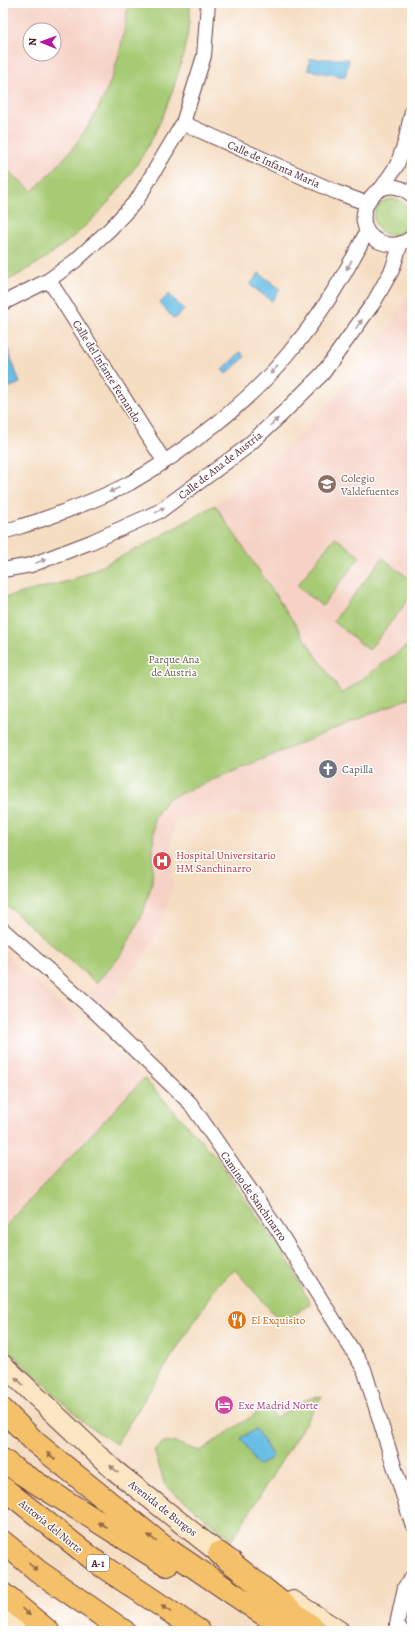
<svg xmlns="http://www.w3.org/2000/svg" width="415" height="1634" viewBox="0 0 415 1634" font-family="Alegreya,serif">
  <style>
    .built { fill: #f6d1c5; fill-rule: evenodd }
    .green { fill: #a7cb74; stroke: #787550 }
    .water { fill: #69bee6; stroke: #5a6e88 }
    .lines { fill: none; stroke-linecap: round; stroke-linejoin: round }
    .street-casing { stroke: #643c42; stroke-width: 16 }
    .secondary-casing { stroke: #643c42; stroke-width: 22 }
    .highway-casing { stroke: #643c42; stroke-width: 24 }
    .street { stroke: #fff; stroke-width: 14 }
    .secondary { stroke: #fbe6c3; stroke-width: 20 }
    .highway { stroke: #f4c16a; stroke-width: 22 }
    .oneway { fill: #ae9aa0 }
    .oneway2 { fill: #a28277 }
    .oneway3 { fill: #966847 }
    .labels { text-anchor: middle; stroke-width: 3; stroke-linejoin: round; paint-order: stroke }
    .shield { fill: #fff; stroke: #80626b; stroke-width: 1 }
    .shield-label { font-size: 10px; font-weight: bold; fill: #4a1f2b }
    .street-label { font-size: 11px; fill: #4a1f2b; stroke: #fff }
    .education-label { font-size: 11px; fill: #785e54; stroke: #fff; text-anchor: start }
    .park-label { font-size: 11px; fill: #6b5b45; stroke: #fff }
    .worship-label { font-size: 11px; fill: #5b616d; stroke: #fff; text-anchor: start }
    .health-label { font-size: 11px; fill: #be3a42; stroke: #fff; text-anchor: start }
    .food-label { font-size: 11px; fill: #c56008; stroke: #fff; text-anchor: start }
    .hotel-label { font-size: 11px; fill: #b23c85; stroke: #fff; text-anchor: start }
  </style>
  <rect width="100%" height="100%" fill="#fff"/>
  <filter id="ink" filterUnits="userSpaceOnUse"><feTurbulence type="fractalNoise" baseFrequency=".025" numOctaves="2"/><feDisplacementMap in="SourceGraphic" scale="8" xChannelSelector="R" yChannelSelector="G"/><feConvolveMatrix kernelMatrix="1 2 1 2 8 2 1 2 1" color-interpolation-filters="sRGB"/></filter>
  <filter id="wash" filterUnits="userSpaceOnUse"><feTurbulence type="fractalNoise" baseFrequency=".012" numOctaves="4" result="noise"/><feDisplacementMap in="SourceGraphic" scale="16" xChannelSelector="R" yChannelSelector="G"/><feGaussianBlur stdDeviation="0.9" result="paint"/><feColorMatrix in="noise" values="0 0 0 0 0 0 0 0 0 0 0 0 0 0 0 0 0 1.4 0 .05"/><feComposite in="paint" operator="in"/></filter>
  <g filter="url(#wash)">
    <rect width="100%" height="100%" fill="#f5ddc2"/>
    <path class="built" d="M3,3H128L125,29L117,65L105,96L82,136L66,158L32,191L3,166ZM30,30H54V54H30Z
      M412,287V642L343,694L215,505L280,454L307,427L358,371L385,333Z
      M412,697V808L189,816L175,821L172,839L173,888L160,929L138,965L104,1007L88,993L122,954L153,835L154,818L167,799Z
      M3,953L144,1078L3,1229Z"/>
    <path class="green" d="M128,3H191C189,16 189,30 186,42C163,151 102,232 3,283V166L32,191C91,138 120,82 128,3Z
      M374 217a18 18 0 1 1 36 0a18 18 0 1 1-36 0Z
      M215,505L342,694L412,642V697L167,799L154,818L152,883L143,913L122,954L96,983L3,902V598L72,580L145,545Z
      M335,537L360,557L322,606L297,586Z
      M383,558L412,581V595L369,650L333,621Z
      M144,1078L216,1157L292,1267L310,1304L282,1323L235,1270L218,1284L116,1444L87,1425L3,1345V1229Z
      M322,1396L232,1540L165,1485L154,1450L164,1442L176,1443L200,1451L267,1406L275,1418L305,1400Z"/>
    <path class="water" d="M310,59H349L345,77L308,70Z
      M259,273L280,289L272,301L250,285Z
      M169,294L184,310L174,319L160,303Z
      M7,347L20,383L5,389L3,384V348Z
      M241,352L245,357L226,374L222,370Z
      M256,1429L273,1457L258,1466L241,1438Z"/>
  </g>
  <g filter="url(#ink)">
    <g class="lines">
      <g class="street-casing">
        <path id="street" d="M183,123L336,192L366,203
          M381,189L397,165L405,143L412,111
          M412,195C372,162 340,235 387,244C396,246 405,243 412,237
          M49,280L164,461
          M3,303L49,280L75,261L110,229L137,200L183,123L204,56L208,3
          M3,532C14,529 24,525 35,522C67,511 100,499 130,483C186,451 249,402 289,353C320,316 346,274 367,231
          M3,570L31,565L91,542L160,511L244,449L283,413L323,373L374,302L392,270L401,243
          M3,930L91,1008L190,1103L278,1230L364,1369L412,1524
          M402,1631L397,1624L405,1587L412,1577"/>
      </g>
      <g class="secondary-casing">
        <path id="secondary" d="M3,1365L114,1470L219,1553L233,1562
          M293,1601L339,1631
          M3,1617L24,1631"/>
      </g>
      <g class="highway-casing">
        <path id="highway" d="M3,1410L36,1443L163,1546L288,1631
          M3,1460L19,1472L167,1565
          M3,1488L99,1564L199,1631
          M3,1542L38,1571L124,1631
          M219,1553L317,1631
          M3,1594L48,1631"/>
      </g>
      <use href="#street" class="street"/>
      <use href="#secondary" class="secondary"/>
      <use href="#highway" class="highway"/>
    </g>
    <defs><path id="oneway-solid" d="M-6-.8H1V-3.2L6.5 0L1 3.2V.8H-6Z"/></defs>
    <g class="oneway">
      <use href="#oneway-solid" transform="translate(349 265) rotate(119)"/>
      <use href="#oneway-solid" transform="translate(359 324) rotate(-54)"/>
      <use href="#oneway-solid" transform="translate(274 370) rotate(133)"/>
      <use href="#oneway-solid" transform="translate(274 422) rotate(-42)"/>
      <use href="#oneway-solid" transform="translate(114 490) rotate(156)"/>
      <use href="#oneway-solid" transform="translate(160 510) rotate(-31)"/>
      <use href="#oneway-solid" transform="translate(41 561) rotate(-21)"/>
    </g>
    <g class="oneway2">
      <use href="#oneway-solid" transform="translate(19 1381) rotate(-137)"/>
      <use href="#oneway-solid" transform="translate(114 1469) rotate(-139)"/>
    </g>
    <g class="oneway3">
      <use href="#oneway-solid" transform="translate(51 1456) rotate(-141)"/>
      <use href="#oneway-solid" transform="translate(103 1525) rotate(-148)"/>
      <use href="#oneway-solid" transform="translate(152 1538) rotate(-141)"/>
      <use href="#oneway-solid" transform="translate(33 1567) rotate(39)"/>
      <use href="#oneway-solid" transform="translate(166 1609) rotate(-146)"/>
      <use href="#oneway-solid" transform="translate(26 1612) rotate(40)"/>
    </g>
  </g>
  <defs>
    <g id="school-disc" transform="scale(1)"><circle r="9.5" fill="#8d6e63" stroke="#fff"/><path d="M0-5L7-2L0 1L-7-2ZM-4 1L0 2.5L4 1V4Q0 6-4 4Z" fill="#fff"/></g>
    <g id="church-disc" transform="scale(1)"><circle r="9.5" fill="#6b7280" stroke="#fff"/><path d="M-1.2-6h2.4v3.5h3.3v2.4h-3.3V6h-2.4V-.1h-3.3v-2.4h3.3Z" fill="#fff"/></g>
    <g id="hospital-disc" transform="scale(1)"><circle r="9.5" fill="#e0444e" stroke="#fff"/><path d="M-5-5h3v3.5h4V-5h3V5h-3V1.5h-4V5h-3Z" fill="#fff"/></g>
    <g id="restaurant-disc" transform="scale(1)"><circle r="9.5" fill="#e8710a" stroke="#fff"/><path d="M-5-6h1v4h1v-4h1v4h1v-4h1v5L-1.5 .5V6h-2V.5L-5-1ZM5-6V6H3V1.5H1.5Q1.5-4 5-6Z" fill="#fff"/></g>
    <g id="hotel-disc" transform="scale(1)"><circle r="9.5" fill="#d1479c" stroke="#fff"/><path d="M-6-4.5h1.5V1H6V5H4.5V3h-9V5H-6ZM-4 0a1.8 1.8 0 1 1 3.6 0ZM.5 0V-2.5h3Q6-2.5 6 0Z" fill="#fff"/></g>
  </defs>
  <g fill-rule="evenodd">
    <use href="#school-disc" x="327" y="484"/>
    <use href="#church-disc" x="328" y="769"/>
    <use href="#hospital-disc" x="162" y="861"/>
    <use href="#restaurant-disc" x="237" y="1320"/>
    <use href="#hotel-disc" x="224" y="1405"/>
  </g>
  <g class="labels">
    <rect class="shield" x="87" y="1555" width="22" height="16" rx="3"/>
    <g class="shield-label">
      <text x="98" y="1567">A-1</text>
    </g>
    <g class="street-label">
      <text transform="translate(274 164) rotate(24)" y="4">Calle de Infanta María</text>
      <text transform="translate(107 371) rotate(58)" y="4">Calle del Infante Fernando</text>
      <text transform="translate(220 465) rotate(-38)" y="4">Calle de Ana de Austria</text>
      <text transform="translate(254 1196) rotate(55)" y="4">Camino de Sanchinarro</text>
      <text transform="translate(163 1508) rotate(38)" y="4">Avenida de Burgos</text>
      <text transform="translate(51 1526) rotate(39)" y="4">Autovía del Norte</text>
    </g>
    <g class="education-label">
      <text x="341" y="482">Colegio<tspan x="341" dy="13">Valdefuentes</tspan></text>
    </g>
    <g class="park-label">
      <text x="174" y="663">Parque Ana<tspan x="174" dy="13">de Austria</tspan></text>
    </g>
    <g class="worship-label">
      <text x="342" y="773">Capilla</text>
    </g>
    <g class="health-label">
      <text x="176" y="859">Hospital Universitario<tspan x="176" dy="13">HM Sanchinarro</tspan></text>
    </g>
    <g class="food-label">
      <text x="251" y="1324">El Exquisito</text>
    </g>
    <g class="hotel-label">
      <text x="238" y="1409">Exe Madrid Norte</text>
    </g>
  </g>
  <rect width="415" height="1634" fill="none" stroke="#fff" stroke-width="16"/>
  <g transform="translate(42 42) rotate(271)"><circle r="19" fill="#ffffff" stroke="#b7a5aa"/>
  <path d="M0-3L7 15L0 10L-7 15Z" fill="#b5179e"/>
  <text y="-6" font-size="11" font-weight="bold" text-anchor="middle" fill="#4a1f2b">N</text>
  </g>
</svg>
